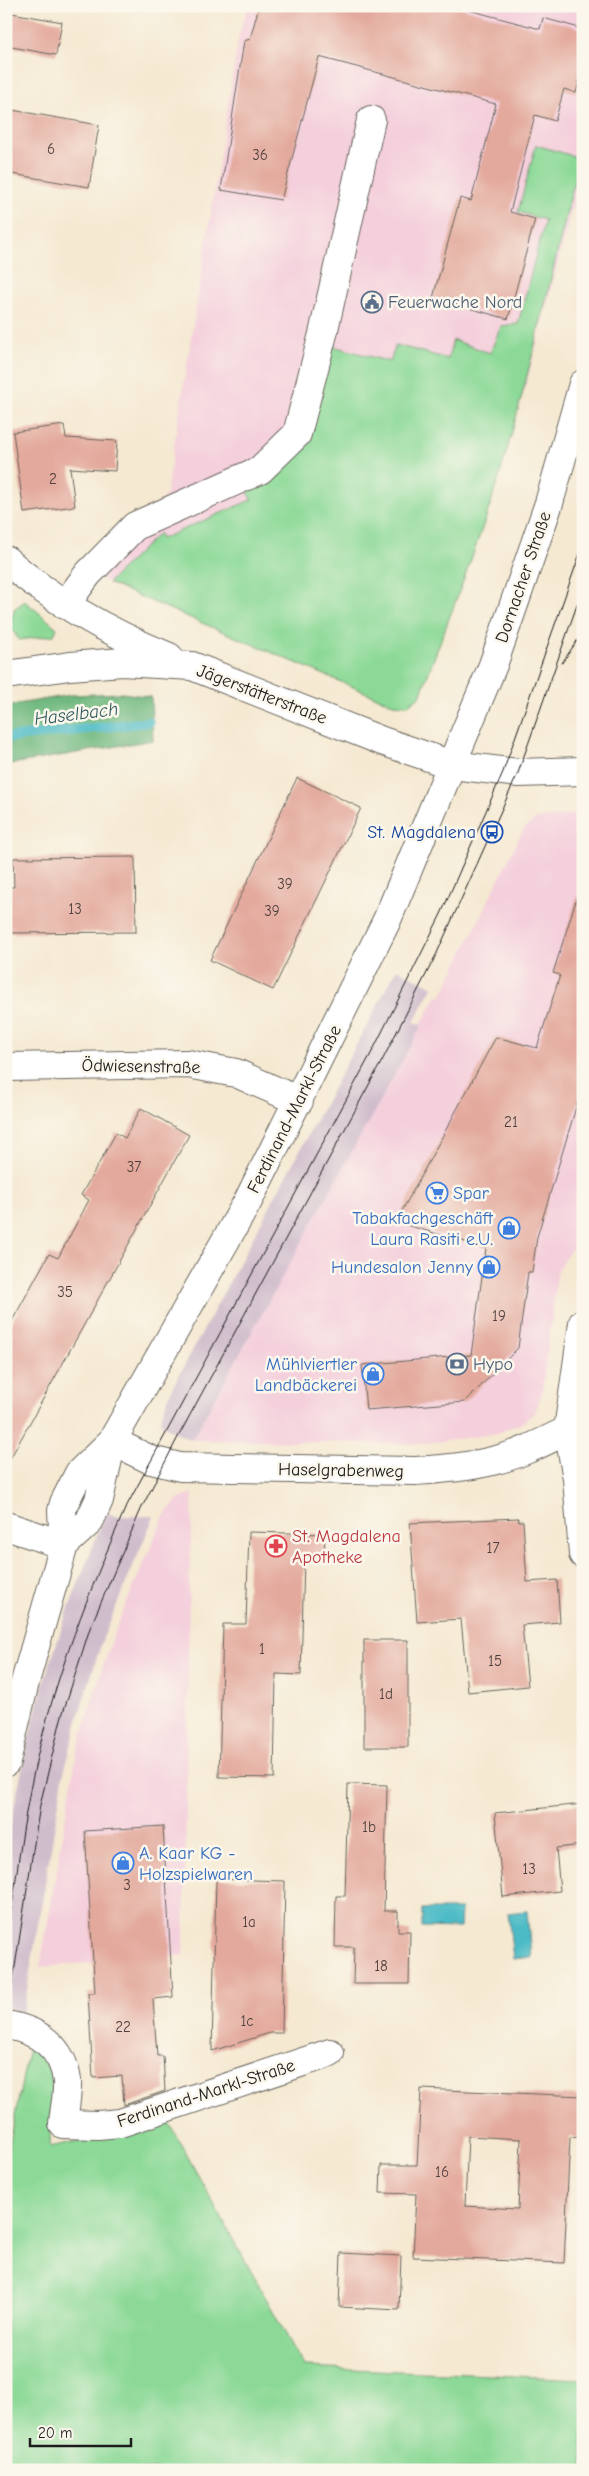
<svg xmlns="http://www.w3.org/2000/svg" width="589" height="2476" viewBox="0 0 589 2476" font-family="'Comic Neue',sans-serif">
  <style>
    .built { fill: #f4cfdc }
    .industrial { fill: #d0bdcc }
    .green { fill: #8cd997; stroke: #547a5a }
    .forest { fill: #71b980; stroke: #466a4e }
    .water { fill: #4dbbc6; stroke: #346c71 }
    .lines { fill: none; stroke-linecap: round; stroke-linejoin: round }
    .stream { stroke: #4dbbc6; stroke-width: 10 }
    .building { fill: #e3a99c; fill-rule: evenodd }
    .minor-casing { stroke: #68645c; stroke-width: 30 }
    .minor { stroke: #fff; stroke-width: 28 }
    .tram { stroke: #1c1c1c; stroke-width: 1 }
    .labels { text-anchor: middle; stroke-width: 5; stroke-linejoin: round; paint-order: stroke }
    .number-label { font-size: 15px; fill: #4e3f3c }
    .service-label { font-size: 18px; fill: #4e5e75; stroke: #fbf7ec; text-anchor: start }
    .street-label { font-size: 18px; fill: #1c1c1c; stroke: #fbf7ec }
    .transit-label { font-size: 18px; fill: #164399; stroke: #fbf7ec; text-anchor: end }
    .shop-label { font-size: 18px; fill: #366cbe; stroke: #fbf7ec; text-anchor: end }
    .health-label { font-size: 18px; fill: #be3a42; stroke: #fbf7ec; text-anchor: start }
    .water-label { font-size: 19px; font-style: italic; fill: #305c60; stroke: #fbf7ec }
  </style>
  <rect width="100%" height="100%" fill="#fbf7ec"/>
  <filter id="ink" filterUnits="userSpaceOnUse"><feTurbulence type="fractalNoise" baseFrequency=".02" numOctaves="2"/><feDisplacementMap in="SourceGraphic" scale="10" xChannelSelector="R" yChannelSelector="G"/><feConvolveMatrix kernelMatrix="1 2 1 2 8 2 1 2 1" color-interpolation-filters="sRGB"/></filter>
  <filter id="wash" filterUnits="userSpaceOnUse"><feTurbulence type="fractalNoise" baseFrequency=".0096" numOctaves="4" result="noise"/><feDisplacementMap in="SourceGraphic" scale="20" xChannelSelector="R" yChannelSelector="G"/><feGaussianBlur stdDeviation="1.12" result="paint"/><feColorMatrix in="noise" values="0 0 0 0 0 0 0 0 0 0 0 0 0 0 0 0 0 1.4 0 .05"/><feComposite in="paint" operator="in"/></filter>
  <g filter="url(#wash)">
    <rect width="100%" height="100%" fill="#f5e9d2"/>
    <path class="built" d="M248,6H583V166L524,392L502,395L118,588L82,568L166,496L239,35Z
      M583,813V1233L558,1268L542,1393L535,1413L520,1424L494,1434L420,1444L192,1440L437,995L441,997L523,830L536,819Z
      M193,1493L189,1589L184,1955L40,1967L77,1752L98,1681L118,1623L164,1516L177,1500Z"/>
    <path class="industrial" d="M397,969L433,987L414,1022L422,1025L192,1440L171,1430L162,1424L160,1418L174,1385Z
      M106,1512L115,1516H154L103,1638L81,1708L64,1772L23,2013L6,2007V1847L27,1744L42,1688L64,1621Z"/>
    <path class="green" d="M536,145L580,158C554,263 531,370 500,474C477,549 447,622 420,696L408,705L393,704L108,583L159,533L161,539L251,500L248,491L282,463L333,346L390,362L396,345L448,359L453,340L490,353L501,326L518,324L545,220L518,212Z
      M25,601L57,628L54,635L19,640L9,625L14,609Z
      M29,2047L45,2059L52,2070L50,2147L168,2121L304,2367L583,2379V2470H6V2161Z"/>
    <path class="forest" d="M122,693L151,697L153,740L6,765V706L71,695Z"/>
    <path class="water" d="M422,1909H461L460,1928L422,1927Z
      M527,1911L531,1957L513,1959L508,1913Z"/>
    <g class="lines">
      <path class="stream" d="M6,738L149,722"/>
    </g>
    <g id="blocks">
      <path class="building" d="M259,6H454L540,29L543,18L583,29V67L576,93L564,89L555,121L535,115L510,212L535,219L508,319L433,298L460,198L471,201L496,104L319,57L281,200L221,190L244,41L250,39Z
        M6,12L62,22L56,55L6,46Z
        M6,109L99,125L89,187L6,173Z
        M64,425L66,438L117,441L115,471L70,468L75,506L24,513L13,432Z
        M297,778L361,808L273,990L210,960Z
        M135,857L136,932L6,933V887H14L13,858Z
        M577,897L583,898V1084L537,1237L532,1272H528L518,1348L465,1402L366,1410L362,1365L471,1355L486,1248L396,1222L496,1037L537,1048L560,975L553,973Z
        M141,1108L189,1135L6,1466V1332L49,1254L58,1258L89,1200L81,1195L116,1133L125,1138Z
        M518,1518L519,1521H523L527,1582L557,1580L560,1622L522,1625L528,1686L468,1692L461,1619L417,1622L410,1523Z
        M249,1532L325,1534L324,1560L304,1559L301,1675L276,1674L274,1778L219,1777L223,1624H246Z
        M364,1640H408V1747H364Z
        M348,1784L387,1785L384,1911H398V1931H410L409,1984H353L354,1947H335L336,1896H345Z
        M583,1804V1845L556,1848L560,1891L503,1897L495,1813Z
        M163,1826L173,1997L153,1999L157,2056H163L165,2091L124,2105L122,2076L93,2078L88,1993H95L85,1831Z
        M216,1879L285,1881L282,2033H270L212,2051Z
        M421,2089L583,2096V2138L570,2137L564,2263L413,2257L416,2194L380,2193L381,2165H417ZM468,2136L521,2139L518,2209L465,2206Z
        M341,2253L401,2256L399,2310L339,2307Z"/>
    </g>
  </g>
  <g filter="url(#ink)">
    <use href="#blocks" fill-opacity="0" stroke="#68645c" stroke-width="1"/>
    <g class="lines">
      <g class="minor-casing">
        <path id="minor" d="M6,560C55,603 110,633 169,657
          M65,605L88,574L135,526L260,470L297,434L323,334L371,120
          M6,675L70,666L122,662L192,666L382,741L452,765L518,773L583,771
          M6,1067L188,1064L236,1073L299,1101
          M583,1323L568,1430L577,1478L583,1554
          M112,1441L151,1460L180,1467L415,1471C442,1469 470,1467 496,1460C521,1454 545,1441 568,1430
          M6,1526L64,1545
          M64,1545L89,1522L99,1500L112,1441L248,1201L387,920L493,665L549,503L583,384
          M6,1762L25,1682L64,1545L62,1511L64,1503L79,1473L112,1441
          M6,2025C38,2030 63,2047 67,2081C68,2094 64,2110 63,2124L98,2125L120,2123L330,2053"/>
      </g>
      <use href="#minor" class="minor"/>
      <path class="tram" d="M562,663L583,632
        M6,1946C16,1885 22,1823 36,1762C56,1674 89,1592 125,1509L373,1050L441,914L503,772L583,545
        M6,2025L40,1805L61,1719L90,1628L142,1507L177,1439L384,1057L437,953L518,773L583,588"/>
    </g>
  </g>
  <defs>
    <g id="civic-ring" transform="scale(1.125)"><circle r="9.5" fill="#fbf7ec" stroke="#5c6f8a" stroke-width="1.5"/><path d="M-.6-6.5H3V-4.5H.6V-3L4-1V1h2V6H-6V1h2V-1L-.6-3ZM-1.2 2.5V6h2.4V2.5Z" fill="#5c6f8a"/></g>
    <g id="bus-ring" transform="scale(1.125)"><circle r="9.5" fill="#fbf7ec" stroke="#1a4fb4" stroke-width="1.5"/><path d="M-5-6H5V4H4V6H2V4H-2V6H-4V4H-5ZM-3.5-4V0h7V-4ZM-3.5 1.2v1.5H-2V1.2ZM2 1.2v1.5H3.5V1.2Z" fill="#1a4fb4"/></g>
    <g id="supermarket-ring" transform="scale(1.125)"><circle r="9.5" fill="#fbf7ec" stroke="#3f7fe0" stroke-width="1.5"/><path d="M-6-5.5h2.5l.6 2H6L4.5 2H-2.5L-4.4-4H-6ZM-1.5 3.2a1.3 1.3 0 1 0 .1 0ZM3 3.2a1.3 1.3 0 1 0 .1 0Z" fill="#3f7fe0"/></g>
    <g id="shop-ring" transform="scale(1.125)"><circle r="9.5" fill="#fbf7ec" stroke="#3f7fe0" stroke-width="1.5"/><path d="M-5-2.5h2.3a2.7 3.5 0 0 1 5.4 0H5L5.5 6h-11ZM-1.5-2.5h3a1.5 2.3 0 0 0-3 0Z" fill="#3f7fe0"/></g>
    <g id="bank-ring" transform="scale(1.125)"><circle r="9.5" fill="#fbf7ec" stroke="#5c6f8a" stroke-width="1.5"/><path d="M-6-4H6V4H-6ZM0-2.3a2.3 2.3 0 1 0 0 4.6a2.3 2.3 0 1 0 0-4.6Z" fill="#5c6f8a"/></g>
    <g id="pharmacy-ring" transform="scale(1.125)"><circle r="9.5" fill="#fbf7ec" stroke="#e0444e" stroke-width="1.5"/><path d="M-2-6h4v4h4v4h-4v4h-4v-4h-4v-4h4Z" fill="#e0444e"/></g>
  </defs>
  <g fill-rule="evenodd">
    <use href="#civic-ring" x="372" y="302"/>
    <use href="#bus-ring" x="492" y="832"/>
    <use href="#supermarket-ring" x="437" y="1193"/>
    <use href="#shop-ring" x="509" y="1228"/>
    <use href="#shop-ring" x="489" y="1267"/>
    <use href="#bank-ring" x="457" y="1364"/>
    <use href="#shop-ring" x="373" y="1374"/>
    <use href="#pharmacy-ring" x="276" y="1546"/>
    <use href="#shop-ring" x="123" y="1863"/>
  </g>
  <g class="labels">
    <g class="number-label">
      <text x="51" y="154">6</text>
      <text x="260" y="160">36</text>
      <text x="53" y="484">2</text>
      <text x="285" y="889">39</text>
      <text x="75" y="914">13</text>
      <text x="272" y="916">39</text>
      <text x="511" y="1127">21</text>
      <text x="134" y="1172">37</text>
      <text x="65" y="1297">35</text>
      <text x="499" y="1321">19</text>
      <text x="493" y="1553">17</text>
      <text x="262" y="1654">1</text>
      <text x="495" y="1666">15</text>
      <text x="386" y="1699">1d</text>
      <text x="369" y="1832">1b</text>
      <text x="529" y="1874">13</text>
      <text x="127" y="1890">3</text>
      <text x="249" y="1927">1a</text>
      <text x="381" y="1971">18</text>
      <text x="247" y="2026">1c</text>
      <text x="123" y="2032">22</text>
      <text x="442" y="2177">16</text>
    </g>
    <g class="service-label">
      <text x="388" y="308">Feuerwache Nord</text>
      <text x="473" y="1370">Hypo</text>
    </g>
    <g class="street-label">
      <text transform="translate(523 577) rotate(-71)" y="6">Dornacher Straße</text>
      <text transform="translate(262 694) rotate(21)" y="6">Jägerstätterstraße</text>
      <text transform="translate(141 1066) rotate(1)" y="6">Ödwiesenstraße</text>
      <text transform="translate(294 1109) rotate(-63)" y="6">Ferdinand-Markl-Straße</text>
      <text transform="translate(341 1470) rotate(1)" y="6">Haselgrabenweg</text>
      <text transform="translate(206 2093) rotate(-18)" y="6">Ferdinand-Markl-Straße</text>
    </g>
    <g class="transit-label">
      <text x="476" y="838">St. Magdalena</text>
    </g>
    <g class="shop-label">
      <text x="453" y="1199" text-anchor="start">Spar</text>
      <text x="493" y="1224">Tabakfachgeschäft<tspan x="493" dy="21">Laura Rasiti e.U.</tspan></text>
      <text x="473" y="1273">Hundesalon Jenny</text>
      <text x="357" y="1370">Mühlviertler<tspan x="357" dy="21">Landbäckerei</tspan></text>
      <text x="139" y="1859" text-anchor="start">A. Kaar KG -<tspan x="139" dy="21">Holzspielwaren</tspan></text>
    </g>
    <g class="health-label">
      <text x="292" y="1542">St. Magdalena<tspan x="292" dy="21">Apotheke</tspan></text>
    </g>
    <g class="water-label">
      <text transform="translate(76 713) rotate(-7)" y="7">Haselbach</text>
    </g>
  </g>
  <rect width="589" height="2476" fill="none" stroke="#fbf7ec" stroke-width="25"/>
  <path d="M30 2438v8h101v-8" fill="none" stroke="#1c1c1c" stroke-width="2.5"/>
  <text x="38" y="2438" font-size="15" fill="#1c1c1c" stroke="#fbf7ec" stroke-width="4" paint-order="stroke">20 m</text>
</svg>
